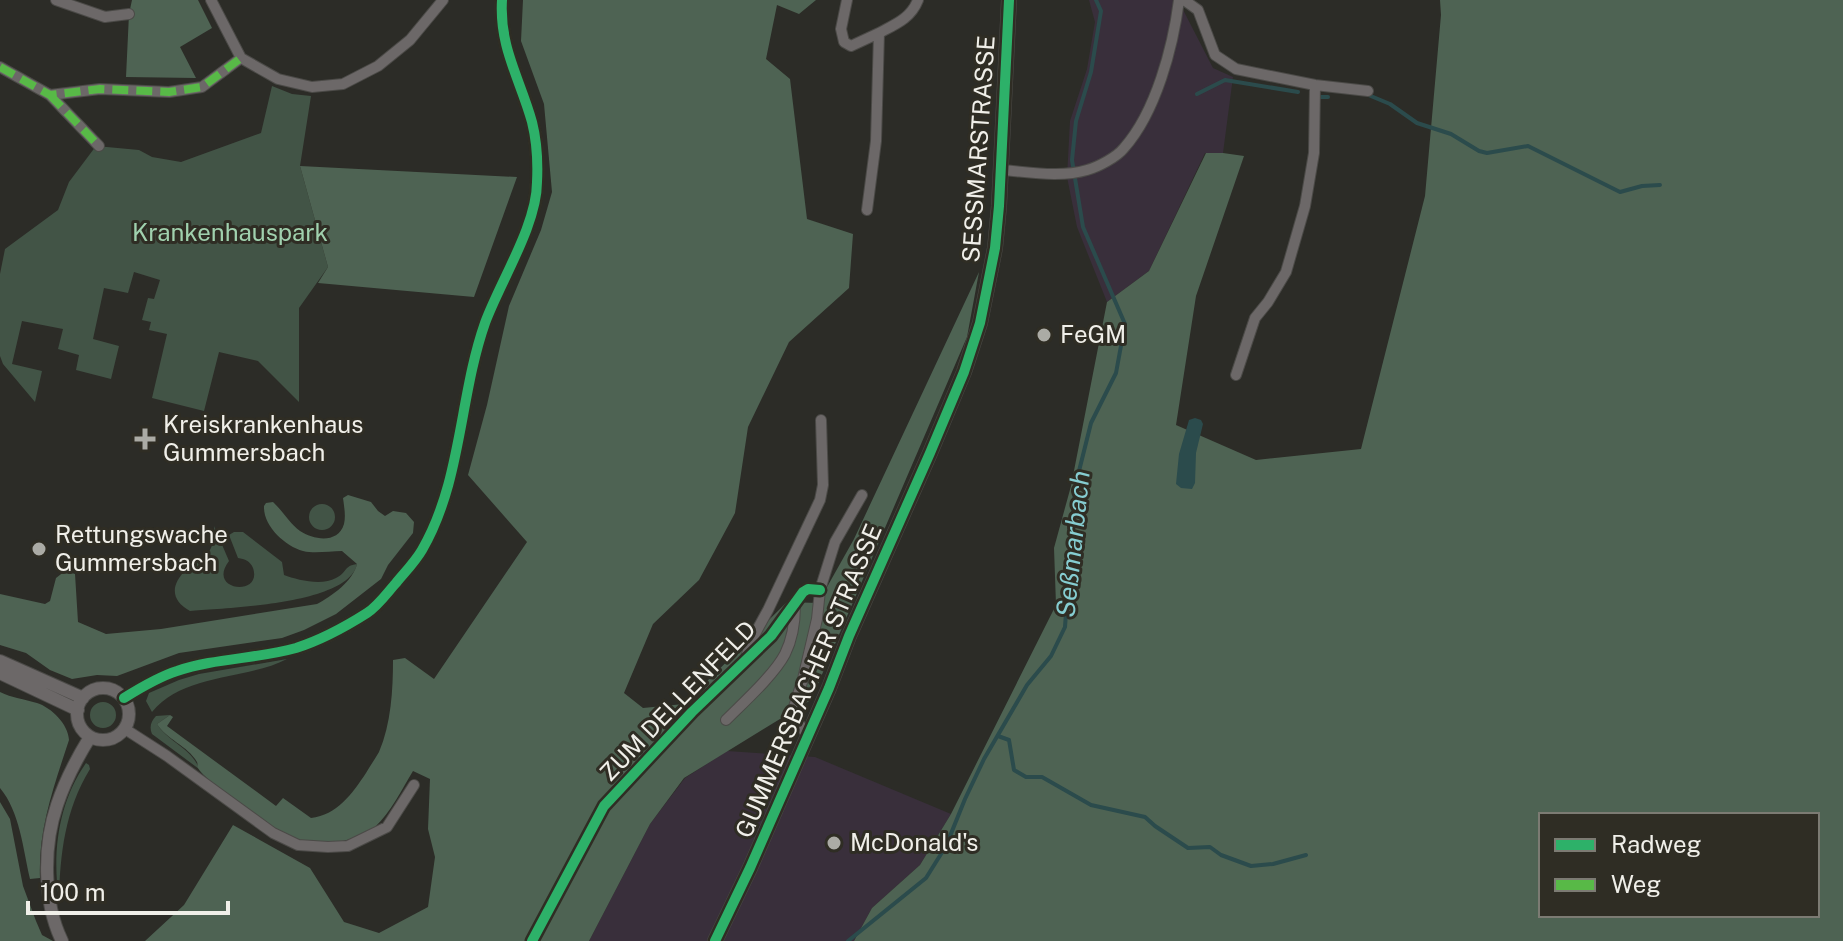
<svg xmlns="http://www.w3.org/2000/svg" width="1843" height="941" viewBox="0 0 1843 941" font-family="'Public Sans',sans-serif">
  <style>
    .commercial { fill: #392f3b }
    .green { fill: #425446 }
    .forest { fill: #4e6353; fill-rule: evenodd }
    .water { fill: #2b4b4c }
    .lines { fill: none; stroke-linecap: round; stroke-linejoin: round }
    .stream { stroke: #2b4b4c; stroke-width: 4 }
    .minor-casing { stroke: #4b4a47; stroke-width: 12 }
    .tertiary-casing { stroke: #4b4a47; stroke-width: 14 }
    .secondary-casing { stroke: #4b4a47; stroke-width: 16 }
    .minor { stroke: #6c6868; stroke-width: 10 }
    .tertiary { stroke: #6c6868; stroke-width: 12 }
    .secondary { stroke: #6e6968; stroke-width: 14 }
    .quiet { stroke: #58b947; stroke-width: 8; stroke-dasharray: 16 8; stroke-linecap: butt }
    .cycleway-casing { stroke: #2f2d24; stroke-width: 15 }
    .cycleway { stroke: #2db169; stroke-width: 10 }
    .poi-dot { fill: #ababa5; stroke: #2f2d24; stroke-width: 3 }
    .labels { text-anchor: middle; stroke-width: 6; stroke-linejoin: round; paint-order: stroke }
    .street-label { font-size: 24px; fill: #f0efe9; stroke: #2f2d24 }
    .park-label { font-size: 24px; fill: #a0d1ae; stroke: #2f2d24 }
    .poi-label { font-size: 24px; fill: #f0efe9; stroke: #2f2d24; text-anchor: start }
    .water-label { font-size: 26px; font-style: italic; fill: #86cdd1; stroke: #2f2d24 }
  </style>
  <rect width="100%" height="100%" fill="#2c2c27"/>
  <path class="commercial" d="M1089,0H1178L1213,68L1233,77L1223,153H1205L1149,271L1107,302L1077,227L1067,177L1070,121L1087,69L1095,22Z
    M727,751L815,757L951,814L920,865L872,908L854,941H589L650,824L685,778Z"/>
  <path class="green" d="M272,86L292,94L311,96L300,166L328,267L299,308V402L258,361L219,352L204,411L152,398L167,334L149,330L151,322L142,320L148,298L154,299L160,280L134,272L128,293L104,288L93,339L119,346L111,379L76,370L79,355L58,349L63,329L22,321L12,364L42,371L35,402L3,364L0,356V274L5,249L58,210L69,182L96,146L139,150L152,157L181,162L261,133Z
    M309 517a13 13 0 1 1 26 0a13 13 0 1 1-26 0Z
    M214,526L229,561C206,591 263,597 253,568C250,561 245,559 238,558L229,535L234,532H243L282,562L284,575C297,580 322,586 336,578C347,573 343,566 357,564C349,605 224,608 190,611C171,601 170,585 186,570C193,564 205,559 210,550C214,543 215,533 214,526Z
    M287,659C247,680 184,673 152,712L146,701L149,693L179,680L199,674Z
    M90 715a13 13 0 1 1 26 0a13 13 0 1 1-26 0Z
    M170,715L157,724C167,741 193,749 199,769L152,734C149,727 151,721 156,716Z
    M86,763L89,765L90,769C65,810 60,854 59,900C52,853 58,803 86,763Z"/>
  <path class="forest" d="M132,0H198L212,28L180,47L196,78L126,77L129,14Z
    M523,0H816L799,14L777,5L766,59L790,79L807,219L853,234L849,288L789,342L748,427L735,513L699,580L653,624L624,693L643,708L684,704L787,602L818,603L854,539L979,272L967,337L811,700L684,778L650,824L589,941H145L184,905L233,825L310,868L344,922L379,933L428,907L435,857L428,829L430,779L413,771C402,789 391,812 375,827C368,833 356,837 347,840C304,851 278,832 246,807C235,799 204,779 198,768C197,766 198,764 197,762C188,746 166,739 157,724L170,715L173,717L167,726L276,806L283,798L311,818C337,815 352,794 366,773C370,766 375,759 379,752C391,724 393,690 393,660L405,658L434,679L527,542L468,475L487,405L509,306L541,230L552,192L544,104L521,41Z
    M1440,0H1843V941H854L872,908L920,865L951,814L1056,605L1054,548L1071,486L1107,302L1149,271L1206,153H1223L1244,156L1196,296L1176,425L1256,460L1361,449L1425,196L1441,15ZM1541,815H1817V915H1541Z
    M300,166L517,177L474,297L318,283L328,267Z
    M348,495L371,502L378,511L385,516L393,511L406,513L414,522L413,533L388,565L381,579L336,614L304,630L282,638L179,653L117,676L97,675L72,679L50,670L26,653L0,645V594L45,604L50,601L56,578L65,571L75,574L78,622L106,634L161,629L317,604C332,596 353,581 357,564L342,551C329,551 315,554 303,551C285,546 263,526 264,506L266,503L273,502C283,511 289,523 300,531C314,540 338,544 344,524C346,516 344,506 343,498Z
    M0,692C12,698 24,699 37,703C52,708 68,724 69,740C54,786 38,829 40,878L30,879C23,849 20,812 0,788Z
    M0,802L10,819L23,886L36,921L42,935L53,941H0Z"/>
  <path class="water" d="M1195,418L1201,420L1203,424L1196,453L1195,483L1192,489L1181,488L1176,484L1179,454L1189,420Z"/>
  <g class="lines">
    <path class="stream" d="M1197,94L1225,80L1298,92
      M1366,94L1390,104L1417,123L1451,134L1479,151L1487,153L1528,146L1620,192L1642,186L1660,185
      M1321,97H1328
      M998,736L1009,740L1014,770L1026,777H1042L1091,805L1145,817L1155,826L1188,848L1210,847L1221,855L1251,866L1273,864L1306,855
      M848,941L926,878L946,846L965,799L984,759L1027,685L1051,656L1065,627L1075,487L1091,423L1116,373L1125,324L1083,227L1072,160L1076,121L1091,72L1101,11L1096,0"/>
    <g class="minor-casing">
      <path id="minor" d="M56,0L105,17L129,14
        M211,0L241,58L278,79L312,87L343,84L378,66L410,40L443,0
        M847,0L841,29L844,42L851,46L879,33
        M1184,0L1198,10L1215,55L1236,69L1315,85L1368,91
        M0,67L50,95L100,89L169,92L202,87L241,58
        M50,95L99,146
        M1002,170C1029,172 1060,178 1087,170C1098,167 1117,157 1124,148C1156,112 1173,47 1179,0
        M867,210L876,141L879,33C896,24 911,18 918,0
        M1236,375L1255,318L1268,302L1286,272L1305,206L1314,153L1315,85
        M745,661L751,641L768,610L820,500L823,485L821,420
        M726,720C743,703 774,675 785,654C792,640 795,621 795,605
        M125,729L167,756L273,833L298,845L328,847L348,846L387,827L414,785
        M808,736L794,717L793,710L803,679L817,619L820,590L835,542L862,495
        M532,941L604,806L692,712L771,636L803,592L808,589L820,590"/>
    </g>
    <g class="tertiary-casing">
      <path id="tertiary" d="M0,661L83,698
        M0,673L78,710
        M77 714a26 26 0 1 1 52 0a26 26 0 1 1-52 0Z
        M124,698C140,688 158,677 177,671C215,658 257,659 296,648C321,640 345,627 367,613C378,606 387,593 396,583C405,572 415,562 422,550C462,481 459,397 485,323C500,282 537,225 537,182C538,162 537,142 532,122C520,79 499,47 502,0
        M62,941C43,902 43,846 57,805C65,781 77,758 90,737"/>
    </g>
    <g class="secondary-casing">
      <path id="secondary" d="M715,941L750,868L829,688L849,636L930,453L964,372L980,323L995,248L999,206L1009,0"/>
    </g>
    <use href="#minor" class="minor"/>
    <use href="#tertiary" class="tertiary"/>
    <use href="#secondary" class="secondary"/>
    <path class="quiet" d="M0,67L50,95L100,89L169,92L202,87L241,58
      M50,95L99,146"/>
    <g class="cycleway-casing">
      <path id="cycleway" d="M124,698C140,688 158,677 177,671C215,658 257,659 296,648C321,640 345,627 367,613C378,606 387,593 396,583C405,572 415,562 422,550C462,481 459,397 485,323C500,282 537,225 537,182C538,162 537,142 532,122C520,79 499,47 502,0
        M532,941L604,806L692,712L771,636L803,592L808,589L820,590
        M715,941L750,868L829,688L849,636L930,453L964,372L980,323L995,248L999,206L1009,0"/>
    </g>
    <use href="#cycleway" class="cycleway"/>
  </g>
  <g class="poi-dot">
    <circle cx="1044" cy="335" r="8"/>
    <path d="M141 427h8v8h8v8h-8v8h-8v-8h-8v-8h8z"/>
    <circle cx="39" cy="549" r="8"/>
    <circle cx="834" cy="843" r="8"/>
  </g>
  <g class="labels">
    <g class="street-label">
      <text transform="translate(979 149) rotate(-86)" y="8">SESSMARSTRASSE</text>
      <text transform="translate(809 681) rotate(-67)" y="8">GUMMERSBACHER STRASSE</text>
      <text transform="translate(678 701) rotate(-46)" y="8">ZUM DELLENFELD</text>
    </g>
    <g class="park-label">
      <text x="230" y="241">Krankenhauspark</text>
    </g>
    <g class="poi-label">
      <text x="1060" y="343">FeGM</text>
      <text x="163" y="433">Kreiskrankenhaus<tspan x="163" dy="28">Gummersbach</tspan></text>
      <text x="55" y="543">Rettungswache<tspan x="55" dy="28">Gummersbach</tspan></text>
      <text x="850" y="851">McDonald's</text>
    </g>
    <g class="water-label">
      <text transform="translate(1073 544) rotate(-84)" y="9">Seßmarbach</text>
    </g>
  </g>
  <rect x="1539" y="813" width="280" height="104" fill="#2f2d24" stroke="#7c7b73" stroke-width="2"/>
  <rect x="1555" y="839" width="40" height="12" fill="#2db169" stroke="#7c7b73" stroke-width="2"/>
  <text x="1611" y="853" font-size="24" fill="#f0efe9">Radweg</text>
  <rect x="1555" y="879" width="40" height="12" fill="#58b947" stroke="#7c7b73" stroke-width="2"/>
  <text x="1611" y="893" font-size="24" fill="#f0efe9">Weg</text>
  <path d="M28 901v12h200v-12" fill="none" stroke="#f0efe9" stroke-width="4"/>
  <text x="40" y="901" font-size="24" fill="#f0efe9" stroke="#2f2d24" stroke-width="6" paint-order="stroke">100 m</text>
</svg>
